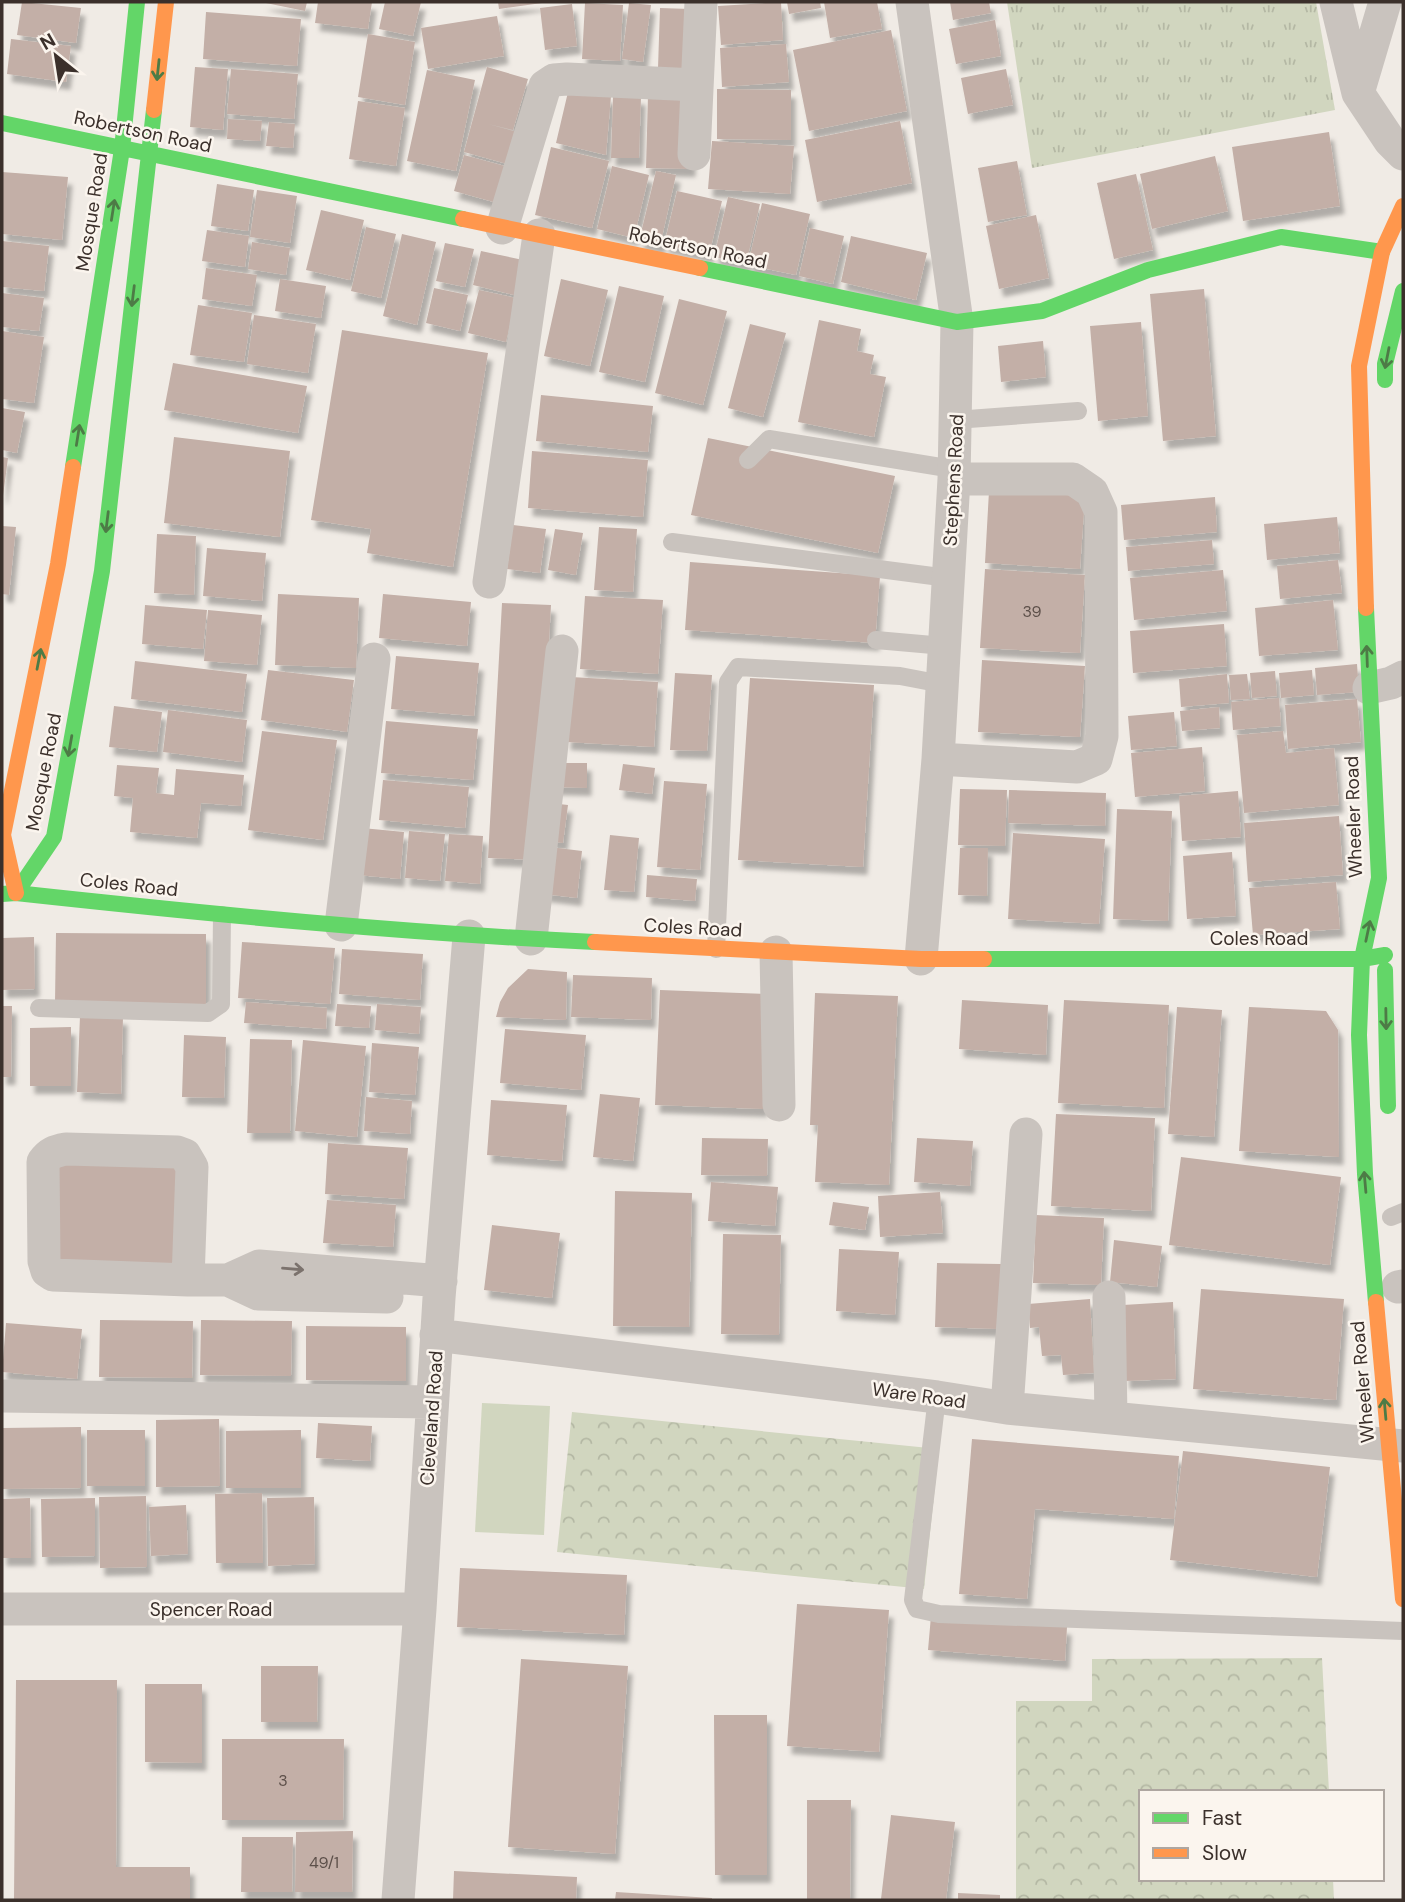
<svg xmlns="http://www.w3.org/2000/svg" width="1405" height="1902" viewBox="0 0 1405 1902" font-family="'DM Sans',sans-serif">
  <style>
    .grass { fill: url(#grass-tufts) }
    .forest { fill: url(#forest-crowns) }
    .pitch { fill: #d1d6bf }
    .building { fill: #c3afa7; filter: url(#shadow) }
    .lines { fill: none; stroke-linecap: round; stroke-linejoin: round }
    .lane { stroke: #c9c3be; stroke-width: 18 }
    .street { stroke: #c9c3be; stroke-width: 33 }
    .fast { stroke: #63d668; stroke-width: 16 }
    .slow { stroke: #ff974d; stroke-width: 16 }
    .oneway { stroke: #4d7b46 }
    .oneway2 { stroke: #7b726d }
    .labels { text-anchor: middle; stroke-width: 5; stroke-linejoin: round; paint-order: stroke }
    .number-label { font-size: 16px; fill: #5d504a }
    .street-label { font-size: 19px; fill: #3b302b; stroke: #fbf5ee }
  </style>
  <defs>
    <pattern id="grass-tufts" width="24" height="20" patternUnits="userSpaceOnUse" patternTransform="scale(1.75)"><rect width="24" height="20" fill="#d1d6bf"/><path d="M3 7l-1-3M5 7V3M7 7l1-3M15 17l-1-3M17 17v-4M19 17l1-3" fill="none" stroke="#b4b8a4"/></pattern>
    <pattern id="forest-crowns" width="20" height="18" patternUnits="userSpaceOnUse" patternTransform="scale(1.75)"><rect width="20" height="18" fill="#d1d6bf"/><path d="M2 6a3 3 0 1 1 6 0M12 15a3 3 0 1 1 6 0" fill="none" stroke="#b4b8a4"/></pattern>
    <filter id="shadow"><feDropShadow dx="4.5" dy="8" stdDeviation="2" flood-color="#0004"/></filter>
  </defs>
  <rect width="100%" height="100%" fill="#f0ebe5"/>
  <path class="grass" d="M1007,2H1316L1335,110L1032,168Z"/>
  <path class="forest" d="M572,1412L939,1449L924,1589L557,1552Z
    M1322,1658L1329,1792H1141V1879H1333L1334,1900H1016V1701H1092V1659Z"/>
  <path class="pitch" d="M482,1403L550,1406L544,1535L475,1532Z"/>
  <path class="building" d="M22,2L81,8L76,43L17,35Z
    M261,2H307L305,11Z
    M318,2H372L368,29L315,23Z
    M385,2H421L413,36L379,29Z
    M498,2H542V3L499,9Z
    M781,2L783,40L721,45L718,6Z
    M787,2H820L821,8L789,14Z
    M824,2H877L882,29L830,38Z
    M950,2H989L991,13L953,20Z
    M585,3L623,5L620,61L582,59Z
    M629,3L651,5L643,62L622,59Z
    M572,4L577,46L545,50L540,8Z
    M660,8L690,9L689,69L658,68Z
    M206,12L301,19L297,66L203,59Z
    M497,16L504,56L428,69L421,28Z
    M995,20L1001,56L956,64L949,29Z
    M891,30L907,111L809,131L793,50Z
    M368,34L415,42L405,105L358,97Z
    M11,39L71,46L66,82L7,74Z
    M786,44L789,82L722,87L720,48Z
    M195,67L228,69L223,130L190,127Z
    M487,67L528,79L513,130L488,124L521,133L511,165L464,152Z
    M231,69L298,74L294,119L227,114Z
    M1006,69L1013,105L968,114L961,78Z
    M427,70L475,80L456,171L407,161Z
    M717,89L791,90V140L717,139Z
    M568,92L611,96L606,155L556,143Z
    M648,95L692,96L691,169L646,168Z
    M613,96L641,97L639,158H611Z
    M358,101L405,108L396,166L349,159Z
    M228,119L262,121L260,141L227,139Z
    M900,121L912,183L817,202L805,140Z
    M269,122L295,124L293,148L266,146Z
    M1329,132L1340,206L1243,221L1232,147Z
    M712,141L794,146L790,194L708,189Z
    M551,147L609,161L592,228L535,215Z
    M464,155L512,168L501,204L454,191Z
    M1215,156L1228,211L1152,229L1140,174Z
    M1017,161L1027,215L988,222L978,168Z
    M612,166L649,175L634,238L597,229Z
    M656,171L676,175L660,246L639,241Z
    M2,172L68,177L62,240L2,234Z
    M1136,174L1153,250L1114,259L1097,183Z
    M217,184L254,190L248,231L211,226Z
    M257,190L297,196L290,243L250,237Z
    M677,191L722,201L709,255L664,245Z
    M728,197L760,204L746,264L714,257Z
    M762,203L810,214L796,275L748,265Z
    M321,210L364,220L350,280L306,270Z
    M1036,215L1049,278L999,289L986,226Z
    M366,227L396,234L381,298L351,291Z
    M810,228L844,236L833,284L799,276Z
    M207,230L249,236L245,267L202,261Z
    M402,234L436,242L417,325L383,316Z
    M851,236L927,253L916,300L841,282Z
    M2,241L49,246L44,291L2,287Z
    M252,242L290,248L286,275L248,269Z
    M445,243L474,249L465,287L436,281Z
    M481,251L523,260L514,295L473,285Z
    M206,268L257,275L252,306L202,299Z
    M280,279L326,286L321,318L275,311Z
    M561,279L608,290L590,366L544,356Z
    M619,286L664,296L645,382L599,372Z
    M434,288L468,295L460,331L426,323Z
    M1204,289L1216,436L1163,441L1150,294Z
    M479,290L516,298L506,342L468,333Z
    M2,293L44,298L39,331L2,327Z
    M679,299L727,311L703,405L655,393Z
    M198,305L252,313L244,362L190,355Z
    M254,315L316,324L308,373L247,364Z
    M819,320L861,329L857,351L874,355L870,374L886,377L874,437L798,422Z
    M1141,322L1148,416L1098,421L1090,326Z
    M750,324L786,333L763,417L728,408Z
    M342,330L488,353L453,567L367,553L371,529L311,520Z
    M2,331L44,337L34,403L2,399Z
    M1043,341L1046,377L1001,382L998,346Z
    M173,363L307,386L298,433L164,410Z
    M541,395L653,406L648,452L536,441Z
    M2,408L25,412L17,453L2,450Z
    M174,437L290,451L280,537L164,523Z
    M708,438L895,476L878,553L691,515Z
    M532,451L648,460L643,517L528,508Z
    M2,457L8,458L3,496H2Z
    M989,491L1085,496L1080,569L985,563Z
    M1215,497L1217,532L1124,540L1121,505Z
    M1337,517L1340,553L1267,560L1264,524Z
    M513,525L546,529L540,573L507,569Z
    M2,526L16,527L9,595L2,594Z
    M599,527L637,529L633,592L594,590Z
    M555,529L583,533L576,575L548,570Z
    M157,534L196,536L194,595L154,593Z
    M1212,540L1214,564L1128,571L1126,547Z
    M207,548L266,553L262,601L203,596Z
    M1338,560L1342,593L1280,599L1277,566Z
    M690,562L880,576L875,643L685,630Z
    M985,569L1085,575L1080,653L980,648Z
    M1223,570L1227,611L1134,620L1130,578Z
    M278,594L359,598L356,668L275,665Z
    M383,594L471,602L467,646L379,638Z
    M585,596L663,600L658,674L580,669Z
    M1333,600L1338,650L1259,656L1255,608Z
    M502,603L551,605L537,860L488,858Z
    M145,605L207,610L203,649L142,644Z
    M208,610L262,615L257,665L204,661Z
    M1224,624L1227,666L1133,673L1130,631Z
    M396,656L479,663L474,716L391,709Z
    M982,660L1085,666L1080,737L978,732Z
    M135,661L247,674L242,712L131,699Z
    M1357,664L1359,692L1317,695L1315,668Z
    M268,670L354,680L347,732L261,720Z
    M1312,670L1314,695L1281,698L1279,673Z
    M1275,671L1277,696L1252,698L1250,673Z
    M675,673L712,675L707,751L670,750Z
    M1227,674L1229,703L1181,707L1179,679Z
    M1247,674L1250,699L1231,700L1229,675Z
    M571,677L658,682L654,747L566,742Z
    M750,678L874,685L863,867L738,860Z
    M1279,698L1281,726L1233,730L1231,702Z
    M1357,699L1361,742L1288,749L1285,705Z
    M114,706L162,712L157,752L109,747Z
    M1219,707L1220,728L1182,731L1180,711Z
    M168,710L247,720L242,762L163,752Z
    M1174,712L1177,746L1131,750L1128,716Z
    M386,721L478,729L473,780L381,773Z
    M262,731L337,740L323,840L248,830Z
    M1283,731L1286,753L1334,748L1339,805L1244,813L1237,735Z
    M1202,747L1205,791L1135,797L1131,753Z
    M552,763H587V788L551,787Z
    M623,764L655,768L652,794L619,790Z
    M117,765L159,768L156,793L174,795L176,769L244,775L241,806L201,803L197,838L130,832L133,798L114,796Z
    M383,780L469,787L465,828L379,820Z
    M664,781L707,784L700,870L657,867Z
    M960,789L1007,790L1005,846L958,845Z
    M1009,790L1106,793L1105,826L1008,823Z
    M1238,791L1241,837L1182,841L1179,796Z
    M550,803L568,805L563,843L545,841Z
    M1117,809L1172,811L1168,921L1113,919Z
    M1339,816L1343,875L1248,882L1244,823Z
    M362,828L404,832L400,879L358,875Z
    M409,831L445,834L440,881L405,878Z
    M1013,833L1105,839L1099,924L1008,919Z
    M449,834L483,836L480,884L445,881Z
    M610,835L639,838L634,892L604,890Z
    M550,847L582,851L577,898L544,894Z
    M960,848H988L987,896L958,895Z
    M1232,852L1236,916L1187,919L1183,856Z
    M647,875L697,879L695,901L646,897Z
    M1336,882L1340,929L1253,935L1249,888Z
    M56,933L206,934V1004L55,1003Z
    M34,937L35,989L2,990V938Z
    M242,942L335,948L330,1004L238,998Z
    M342,949L423,954L420,1000L339,994Z
    M528,969L567,972L566,1020L496,1017L500,1002L508,988Z
    M573,975L652,978L651,1020L571,1017Z
    M660,990L767,994L763,1109L655,1105Z
    M815,993L898,996L889,1185L815,1182L818,1125H810Z
    M962,1000L1048,1005L1046,1055L959,1049Z
    M1064,1000L1169,1005L1164,1108L1058,1103Z
    M246,1002L327,1008L326,1029L244,1023Z
    M337,1004L371,1006L369,1028L335,1026Z
    M377,1004L421,1007L419,1034L375,1030Z
    M2,1006H12L11,1077H2Z
    M1177,1007L1222,1010L1214,1137L1168,1134Z
    M1249,1007L1326,1011L1338,1030L1339,1157L1239,1151Z
    M80,1016L123,1017L121,1094L77,1092Z
    M71,1027V1086H30V1028Z
    M505,1029L586,1035L581,1090L500,1083Z
    M184,1035L226,1037L224,1098L182,1097Z
    M250,1039L292,1040L290,1133H247Z
    M303,1040L366,1046L357,1137L295,1131Z
    M372,1043L419,1047L415,1095L369,1092Z
    M600,1094L640,1098L633,1161L593,1157Z
    M366,1097L412,1101L410,1134L364,1131Z
    M491,1100L567,1105L562,1161L487,1155Z
    M1056,1114L1155,1118L1151,1211L1051,1206Z
    M702,1138L768,1139L767,1176L701,1175Z
    M917,1138L973,1141L970,1186L914,1182Z
    M328,1143L408,1148L404,1199L325,1194Z
    M1181,1157L1341,1177L1330,1265L1169,1245Z
    M52,1161H176V1265H52Z
    M711,1182L778,1187L775,1226L708,1221Z
    M615,1191L692,1193L689,1327L613,1326Z
    M940,1192L943,1233L880,1237L878,1196Z
    M327,1200L396,1205L393,1247L323,1243Z
    M833,1202L869,1207L865,1230L829,1225Z
    M1036,1215L1104,1218L1101,1285L1033,1283Z
    M492,1225L560,1233L552,1298L484,1290Z
    M723,1234L781,1235L779,1335L721,1334Z
    M1114,1240L1162,1246L1157,1287L1110,1282Z
    M839,1249L899,1252L895,1315L836,1311Z
    M937,1263L1001,1264L999,1329L935,1327Z
    M1201,1289L1344,1299L1336,1400L1193,1389Z
    M1090,1299L1094,1373L1063,1375L1061,1355L1042,1356L1039,1327L1030,1328L1028,1304Z
    M1173,1302L1176,1379L1125,1381L1123,1305Z
    M100,1320L193,1321L192,1378L99,1377Z
    M201,1320L292,1321L291,1376L200,1375Z
    M6,1323L82,1329L77,1379L2,1372Z
    M306,1326L406,1327V1381L306,1380Z
    M219,1419L220,1486L156,1487V1420Z
    M318,1423L372,1426L370,1461L316,1458Z
    M81,1427V1488L2,1489V1428Z
    M87,1430H145V1486H87Z
    M301,1430V1488H226V1431Z
    M972,1439L1179,1456L1174,1519L1035,1509L1027,1599L959,1594Z
    M1183,1451L1330,1467L1317,1577L1170,1560Z
    M262,1493L263,1563H216L215,1494Z
    M146,1496L147,1567L100,1568L99,1497Z
    M314,1497L315,1564L268,1566L267,1498Z
    M30,1498L31,1558H2V1499Z
    M95,1498V1556L42,1557L41,1499Z
    M186,1505L188,1554L151,1556L149,1507Z
    M460,1568L627,1575L624,1635L457,1627Z
    M797,1604L889,1610L879,1752L787,1746Z
    M931,1616L1067,1627L1065,1661L928,1650Z
    M521,1659L628,1666L615,1854L508,1847Z
    M261,1666H318L317,1722H261Z
    M16,1680H117L116,1867H190V1900H14Z
    M145,1684H202V1763L145,1762Z
    M714,1715H767V1875H715Z
    M222,1739H344L343,1820H222Z
    M807,1800H851L850,1900H807Z
    M891,1815L955,1822L946,1900L881,1899Z
    M353,1831L352,1892H295L296,1832Z
    M242,1837H293L292,1892H241Z
    M454,1871L577,1877L576,1900H453Z
    M616,1892L712,1898V1900H615Z
    M958,1893L1000,1895V1900H958Z"/>
  <g class="lines">
    <path class="lane" d="M955,420L1078,411
      M748,460L769,439L953,469
      M672,542L948,578
      M876,640L944,646
      M716,949L728,682L738,667L900,676L942,684
      M39,1008L208,1013L221,1004L222,915
      M1391,1217L1403,1212
      M937,1397L913,1600L917,1609L939,1614L1403,1631"/>
    <path class="street" d="M912,2L957,322L954,479L938,759L921,959
      M1336,2L1358,93L1390,141L1403,154
      M1358,93L1385,2
      M694,154L701,2
      M502,228L545,86L554,80L567,79L697,85
      M489,582L539,235
      M1369,688L1391,683L1403,677
      M938,759L1077,767L1096,759L1102,736L1101,512L1092,492L1073,479H954
      M341,925L374,659
      M531,939L562,651
      M776,952L779,1105
      M188,1280L53,1275L47,1271L44,1261L43,1162C49,1153 55,1151 66,1149L177,1152L185,1155L192,1167L188,1280H228L259,1266L441,1281
      M228,1280L258,1294L387,1297
      M1398,1287L1403,1286
      M1109,1297L1111,1418
      M436,1335L937,1397L1007,1408L1403,1446
      M2,1396L432,1402
      M1007,1408L1026,1134
      M2,1609H420
      M398,1900L420,1609L439,1298L469,936"/>
    <path class="fast" d="M2,123L463,219
      M700,268L957,322L1042,311L1148,270L1281,237L1382,252
      M1385,380V364L1403,291
      M73,467L122,149L137,2
      M1366,608L1379,878L1362,959L1359,1035L1365,1174L1376,1302
      M16,893L54,837L102,571L154,110
      M2,894L16,893C209,914 401,933 595,942
      M984,959H1362L1385,955
      M1385,970L1388,1106"/>
    <path class="slow" d="M154,110L166,2
      M463,219L700,268
      M1366,608L1359,366L1382,252L1403,206
      M16,893L3,835L58,564L73,467
      M595,942L921,959H984
      M1376,1302L1403,1599"/>
  </g>
  <defs><path id="oneway-shaft" d="M-6 0H5M1.5-3L5.5 0L1.5 3" fill="none" stroke-width="1.6" stroke-linecap="round" stroke-linejoin="round" transform="scale(1.75)"/></defs>
  <g class="oneway">
    <use href="#oneway-shaft" transform="translate(158 70) rotate(96)"/>
    <use href="#oneway-shaft" transform="translate(113 210) rotate(-81)"/>
    <use href="#oneway-shaft" transform="translate(133 296) rotate(97)"/>
    <use href="#oneway-shaft" transform="translate(1387 358) rotate(101)"/>
    <use href="#oneway-shaft" transform="translate(78 435) rotate(-81)"/>
    <use href="#oneway-shaft" transform="translate(107 522) rotate(97)"/>
    <use href="#oneway-shaft" transform="translate(1367 656) rotate(-92)"/>
    <use href="#oneway-shaft" transform="translate(39 659) rotate(-79)"/>
    <use href="#oneway-shaft" transform="translate(70 746) rotate(100)"/>
    <use href="#oneway-shaft" transform="translate(1368 931) rotate(-78)"/>
    <use href="#oneway-shaft" transform="translate(1386 1019) rotate(89)"/>
    <use href="#oneway-shaft" transform="translate(1365 1182) rotate(-95)"/>
    <use href="#oneway-shaft" transform="translate(1385 1409) rotate(-95)"/>
  </g>
  <use class="oneway2" href="#oneway-shaft" transform="translate(293 1269) rotate(5)"/>
  <g class="labels">
    <g class="number-label">
      <text x="1032" y="617">39</text>
      <text x="283" y="1786">3</text>
      <text x="324" y="1868">49/1</text>
    </g>
    <g class="street-label">
      <text transform="translate(143 131) rotate(12)" y="7">Robertson Road</text>
      <text transform="translate(91 212) rotate(-81)" y="7">Mosque Road</text>
      <text transform="translate(698 247) rotate(12)" y="7">Robertson Road</text>
      <text transform="translate(953 480) rotate(-87)" y="7">Stephens Road</text>
      <text transform="translate(43 772) rotate(-79)" y="7">Mosque Road</text>
      <text transform="translate(1353 817) rotate(-92)" y="7">Wheeler Road</text>
      <text transform="translate(129 884) rotate(6)" y="7">Coles Road</text>
      <text transform="translate(693 927) rotate(3)" y="7">Coles Road</text>
      <text x="1259" y="945">Coles Road</text>
      <text transform="translate(1362 1382) rotate(-95)" y="7">Wheeler Road</text>
      <text transform="translate(919 1395) rotate(8)" y="7">Ware Road</text>
      <text transform="translate(431 1418) rotate(-86)" y="7">Cleveland Road</text>
      <text x="211" y="1616">Spencer Road</text>
    </g>
  </g>
  <rect width="1405" height="1902" fill="none" stroke="#3b302b" stroke-width="7"/>
  <rect x="1139" y="1790" width="245" height="91" fill="#fbf5ee" stroke="#aea6a0" stroke-width="2"/>
  <rect x="1153" y="1813" width="35" height="10" fill="#63d668" stroke="#aea6a0" stroke-width="2"/>
  <text x="1202" y="1825" font-size="21" fill="#3b302b">Fast</text>
  <rect x="1153" y="1848" width="35" height="10" fill="#ff974d" stroke="#aea6a0" stroke-width="2"/>
  <text x="1202" y="1860" font-size="21" fill="#3b302b">Slow</text>
  <g transform="translate(56 56) rotate(330)" stroke="#fbf5ee" stroke-width="5" paint-order="stroke">
  <path d="M0-5L12 26L0 18L-12 26Z" fill="#3b302b"/>
  <text y="-10" font-size="19" font-weight="bold" text-anchor="middle" fill="#3b302b">N</text>
  </g>
</svg>
